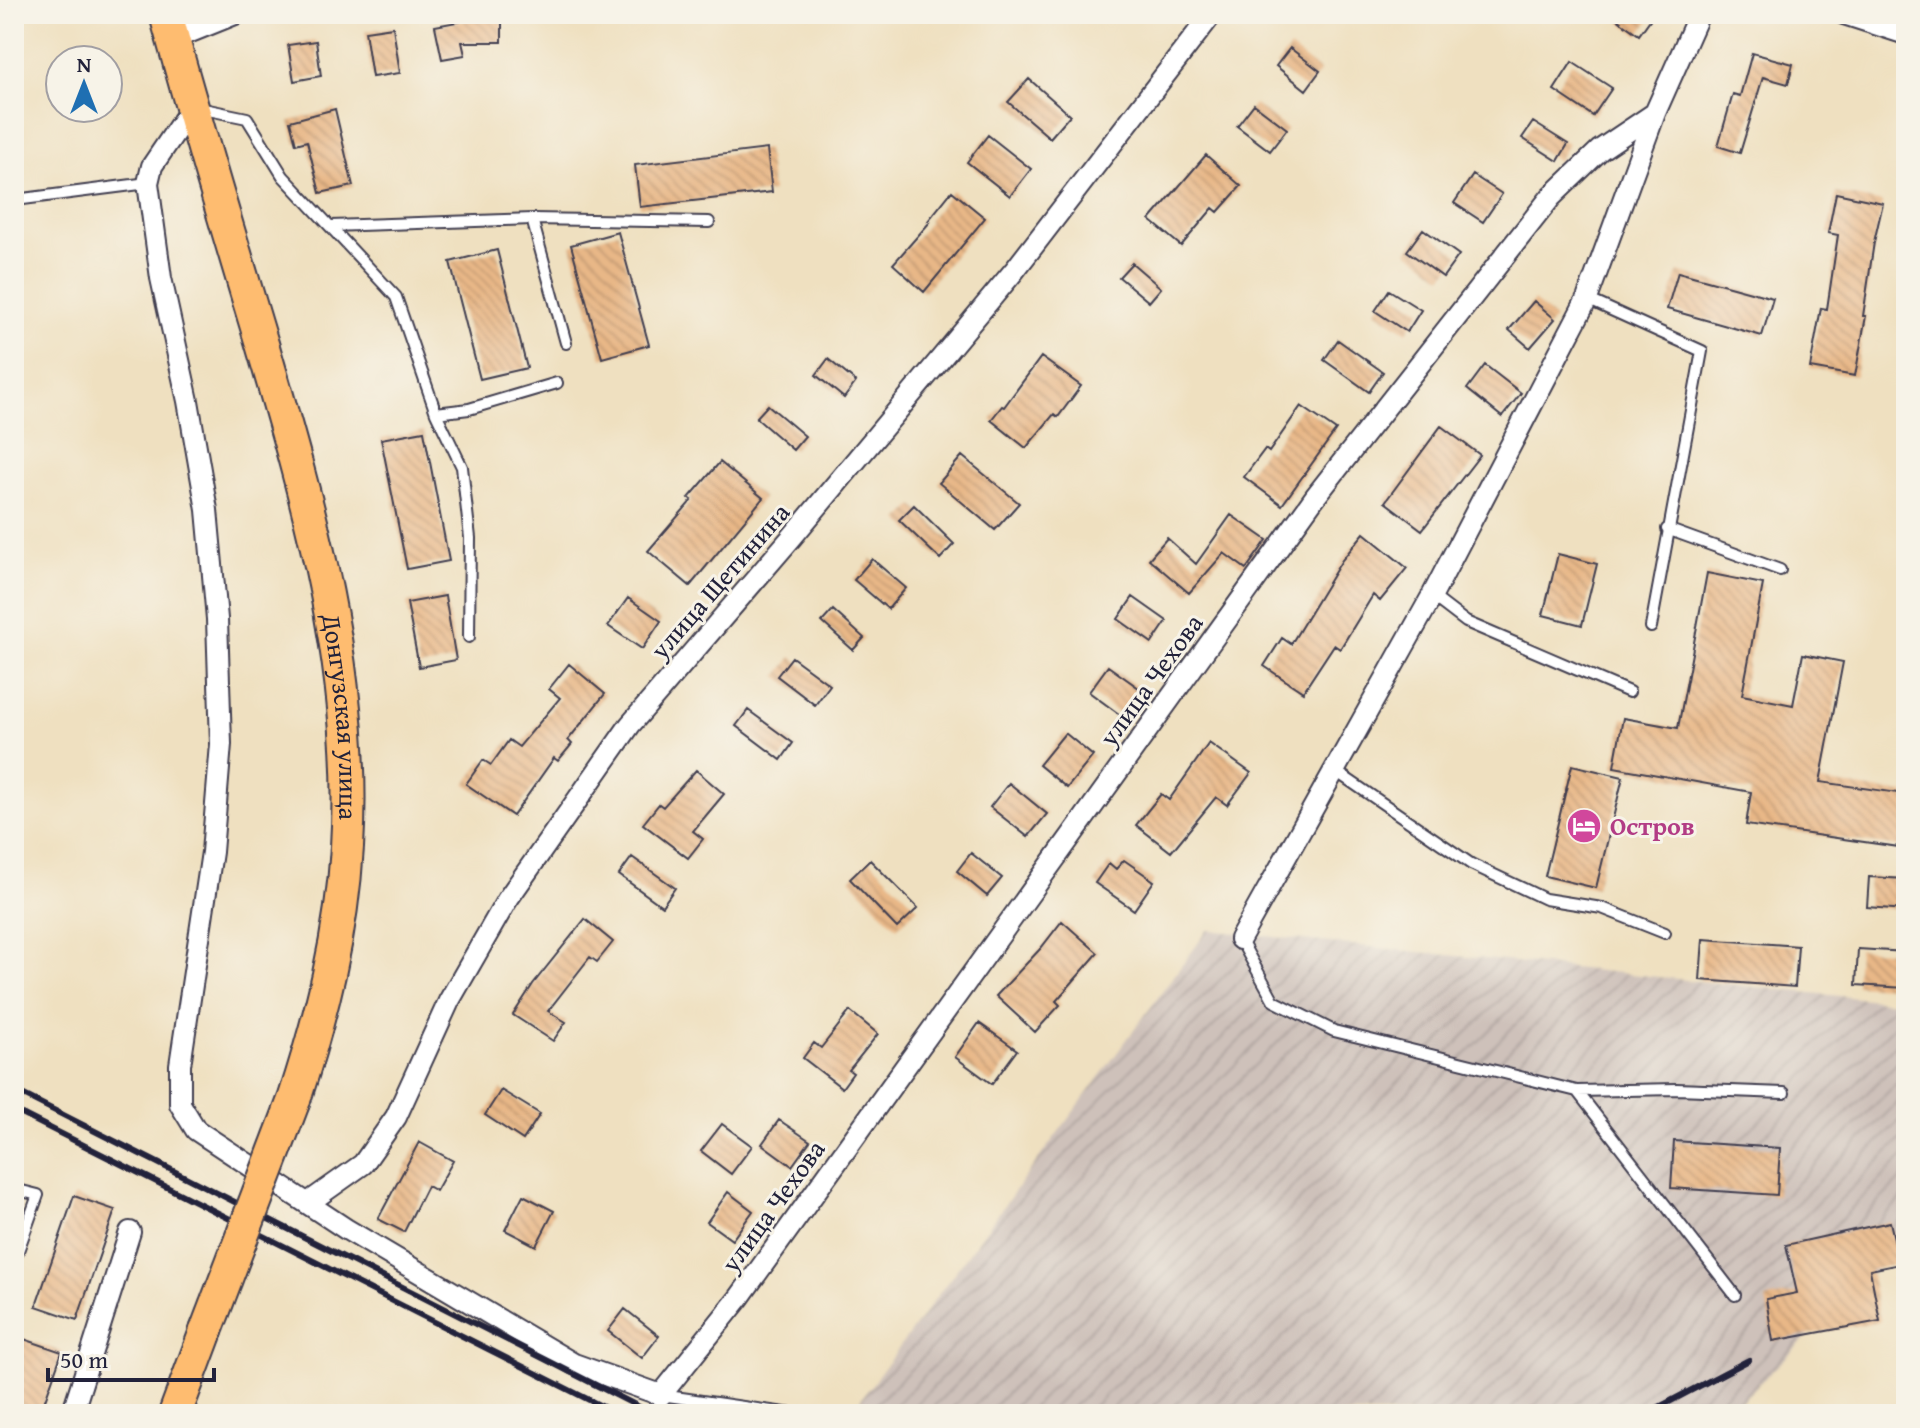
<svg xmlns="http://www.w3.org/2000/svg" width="1920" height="1428" viewBox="0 0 1920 1428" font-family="'Gentium Book Plus',serif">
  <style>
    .industrial { fill: url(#industrial-furrows) }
    .building { fill: url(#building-back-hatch) }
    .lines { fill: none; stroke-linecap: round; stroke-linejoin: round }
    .service-casing { stroke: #413e4f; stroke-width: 14 }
    .minor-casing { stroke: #413e4f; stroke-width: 24 }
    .trunk-casing { stroke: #413e4f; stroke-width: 36 }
    .service { stroke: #fff; stroke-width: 10 }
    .minor { stroke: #fff; stroke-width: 20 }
    .trunk { stroke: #febc70; stroke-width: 32 }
    .rail { stroke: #22223b; stroke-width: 6 }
    .trunk-bridge-casing { stroke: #413e4f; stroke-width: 36; stroke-linecap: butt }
    .trunk-bridge { stroke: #febc70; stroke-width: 32 }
    .labels { text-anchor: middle; stroke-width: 6; stroke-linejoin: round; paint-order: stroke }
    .street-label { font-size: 26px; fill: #22223b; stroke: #f7f3e8 }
    .hotel-label { font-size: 26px; font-weight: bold; fill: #b23c85; stroke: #f7f3e8; text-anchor: start }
  </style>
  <defs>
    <pattern id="industrial-furrows" width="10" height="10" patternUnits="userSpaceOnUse" patternTransform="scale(2)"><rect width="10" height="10" fill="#cec1ba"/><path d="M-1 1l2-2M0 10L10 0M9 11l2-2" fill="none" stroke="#b1a6a1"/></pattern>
    <pattern id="building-back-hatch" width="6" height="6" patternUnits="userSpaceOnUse" patternTransform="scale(2)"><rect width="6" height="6" fill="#e8b787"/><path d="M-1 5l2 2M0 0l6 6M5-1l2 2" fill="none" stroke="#c79d75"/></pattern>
  </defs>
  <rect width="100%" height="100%" fill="#f7f3e8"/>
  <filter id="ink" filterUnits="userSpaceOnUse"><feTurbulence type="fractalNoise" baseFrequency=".0125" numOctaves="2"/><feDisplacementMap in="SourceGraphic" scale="16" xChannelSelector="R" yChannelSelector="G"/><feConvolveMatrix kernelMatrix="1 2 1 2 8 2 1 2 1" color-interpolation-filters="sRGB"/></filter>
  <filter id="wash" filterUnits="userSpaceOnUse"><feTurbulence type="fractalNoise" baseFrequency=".006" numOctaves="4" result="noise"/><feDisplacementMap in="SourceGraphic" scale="32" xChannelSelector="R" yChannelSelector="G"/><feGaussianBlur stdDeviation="1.8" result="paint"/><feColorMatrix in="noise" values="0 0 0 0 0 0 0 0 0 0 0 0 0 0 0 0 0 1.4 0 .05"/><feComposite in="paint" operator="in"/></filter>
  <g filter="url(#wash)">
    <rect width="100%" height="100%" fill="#efe0c0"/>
    <path class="industrial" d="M1208,930L1906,1003V1240L1728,1414H850Z"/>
    <g id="blocks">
      <path class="building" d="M472,14H502V42H462L465,55L442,59L435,26L473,19Z
        M1610,14H1654L1639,35Z
        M393,27L400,73L372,77L365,31Z
        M316,41L321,76L294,81L288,45Z
        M1290,48L1320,71L1306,90L1276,66Z
        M1752,53L1793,64L1788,84L1763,77L1740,153L1718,146L1733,94L1740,96Z
        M1572,62L1612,88L1593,116L1554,90Z
        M1029,79L1070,115L1050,138L1008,102Z
        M1254,104L1287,129L1270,151L1237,126Z
        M335,109L353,186L320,193L307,141L296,144L290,121Z
        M1533,122L1568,144L1558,161L1522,138Z
        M988,135L1031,169L1010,196L967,162Z
        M767,149L772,192L640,207L635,165Z
        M1206,155L1241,186L1218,212L1213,208L1181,246L1150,220Z
        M1473,175L1502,194L1483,222L1454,203Z
        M952,191L985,218L924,292L893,264L930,222L928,221Z
        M1836,193L1883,203L1874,242L1863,316H1866L1855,376L1810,368L1821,308L1827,309L1838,235L1828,233Z
        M1423,229L1459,255L1443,277L1407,251Z
        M618,232L649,345L602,358L571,245Z
        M497,250L527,368L480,379L450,262Z
        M1132,263L1161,288L1149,302L1119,277Z
        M1678,272L1773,298L1762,336L1667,309Z
        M1389,290L1421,310L1407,332L1375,311Z
        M1534,301L1555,319L1530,348L1509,330Z
        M1338,340L1383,372L1369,392L1324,360Z
        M1041,357L1081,386L1058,417L1054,414L1026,448L991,420L1002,406L1004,407Z
        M828,359L856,382L844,398L816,375Z
        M1485,365L1521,393L1502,417L1467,389Z
        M768,405L805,436L793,450L756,418Z
        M1301,406L1336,430L1282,505L1244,477L1265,449L1269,452Z
        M1441,426L1480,455L1422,530L1385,502Z
        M424,431L449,561L407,569L381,439Z
        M962,456L1019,503L995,530L939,483Z
        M720,462L763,498L690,586L648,551L692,500L689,498Z
        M914,505L954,544L940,559L899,520Z
        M1231,515L1267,540L1246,569L1224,553L1189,593L1149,559L1167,538L1196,564Z
        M1364,533L1407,568L1380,601L1373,595L1340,649L1334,645L1303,692L1264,666L1282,638L1291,644L1342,560Z
        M1558,554L1597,564L1582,625L1543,615Z
        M872,559L906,588L888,609L854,580Z
        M1707,573L1763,584L1742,695L1793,705L1803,654L1843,662L1820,782L1906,794V848L1746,825L1751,792L1614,767L1623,718L1678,728Z
        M445,596L456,660L419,667L407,603Z
        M1133,597L1167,621L1152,643L1118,619Z
        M628,598L661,621L642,649L608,626Z
        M833,610L864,638L853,650L822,622Z
        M792,657L830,685L815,705L777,676Z
        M569,664L605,694L568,740L572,744L558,761L554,758L513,816L466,784L483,760L491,765L509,740L519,747L560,698L549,689Z
        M1108,666L1143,691L1123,717L1089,692Z
        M748,710L793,743L781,760L736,726Z
        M1065,733L1093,756L1067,788L1039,765Z
        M1209,743L1251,773L1227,805L1216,797L1171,852L1136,825L1161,794L1169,800Z
        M1572,765L1623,777L1596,888L1545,876Z
        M696,770L724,794L693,831L703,839L688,858L643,824L659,804L663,807Z
        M1009,783L1047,814L1028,837L990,807Z
        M971,853L1002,878L987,896L957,871Z
        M632,857L675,888L662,906L619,875Z
        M870,860L918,908L897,928L850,879Z
        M1124,860L1154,881L1134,910L1095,883L1109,863L1116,869Z
        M1869,877L1906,879V910L1867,907Z
        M585,919L613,942L597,962L590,957L548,1011L566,1022L553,1041L513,1015L533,984Z
        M1062,921L1098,953L1056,1001L1060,1005L1035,1032L996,996L1041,948Z
        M1703,939L1798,946L1795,987L1700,980Z
        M1858,949L1906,952V988L1856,985Z
        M850,1011L878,1034L849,1070L853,1073L842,1088L803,1058L814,1043L821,1048Z
        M979,1023L1017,1050L992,1084L955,1057Z
        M501,1090L540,1114L523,1140L485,1115Z
        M779,1120L810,1141L792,1166L762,1144Z
        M722,1124L752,1146L731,1174L701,1151Z
        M1674,1141L1780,1148L1777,1195L1671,1188Z
        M419,1142L453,1161L436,1191L427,1186L404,1232L378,1219Z
        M728,1192L753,1211L732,1240L707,1222Z
        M523,1195L554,1211L536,1246L505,1230Z
        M74,1196L115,1210L77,1320L36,1306Z
        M1890,1222L1900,1264L1870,1270L1880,1321L1773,1341L1766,1299L1797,1293L1786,1245Z
        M625,1309L659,1336L642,1358L608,1331Z
        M21,1338L62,1352L40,1414H14V1358Z"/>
    </g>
  </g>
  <g filter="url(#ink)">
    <use href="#blocks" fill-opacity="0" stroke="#413e4f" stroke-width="2"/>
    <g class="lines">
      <g class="service-casing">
        <path id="service" d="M199,108L247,118L283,176L396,297L436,413L469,409L557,383
          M23,199L148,183
          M532,219L566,343
          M331,226L532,219L709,222
          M1587,299L1702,351L1651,627
          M436,413L462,467L470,538L469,637
          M1667,529L1780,570
          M1432,596L1466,622L1629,692
          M1334,770L1471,864L1545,899L1602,908L1665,933
          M1240,939L1274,1001L1334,1031L1577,1091L1677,1089L1784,1093
          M1577,1091L1735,1295
          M14,1189L38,1195L14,1262
          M661,1395L792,1414"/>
      </g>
      <g class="minor-casing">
        <path id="minor" d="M1844,14L1906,34
          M173,39L235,14
          M192,107L152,166L148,183L161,278L188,401L207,510L217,619L221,744L212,852L180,1065V1104L196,1130L346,1229L574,1364L661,1395L739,1298L1315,497L1551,197L1600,150L1655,113L1699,14
          M1240,939L1432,596L1587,299L1655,113
          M308,1203L363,1164L396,1117L449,1001L507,900L630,725L792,537L1014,271L1212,14
          M72,1414L130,1232"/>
      </g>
      <g class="trunk-casing">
        <g id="trunk">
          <path id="s1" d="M166,14C196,125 229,234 262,344C310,508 358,675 347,847C342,935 321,1017 294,1100"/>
          <path d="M175,1414L206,1331"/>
        </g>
      </g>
      <use href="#service" class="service"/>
      <use href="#minor" class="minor"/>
      <use href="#trunk" class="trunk"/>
      <path class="rail" d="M14,1090L653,1414
        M14,1110L617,1414
        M1646,1414L1749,1360"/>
      <g class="trunk-bridge-casing">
        <path id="trunk-bridge" d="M206,1331L294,1100"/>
      </g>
      <use href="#trunk-bridge" class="trunk-bridge"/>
    </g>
  </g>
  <defs>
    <g id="hotel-disc" transform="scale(1.8)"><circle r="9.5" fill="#d1479c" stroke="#f7f3e8"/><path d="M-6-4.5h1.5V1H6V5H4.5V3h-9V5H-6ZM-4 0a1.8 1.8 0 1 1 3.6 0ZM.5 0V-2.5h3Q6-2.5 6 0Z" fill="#fff"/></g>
  </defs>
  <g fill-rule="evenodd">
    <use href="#hotel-disc" x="1584" y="826"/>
  </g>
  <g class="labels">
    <g class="street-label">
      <text transform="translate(720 581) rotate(-49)" y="9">улица Щетинина</text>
      <text transform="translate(1151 680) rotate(-54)" y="9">улица Чехова</text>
      <text dy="9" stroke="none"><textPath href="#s1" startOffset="726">Донгузская улица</textPath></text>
      <text transform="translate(773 1206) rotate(-54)" y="9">улица Чехова</text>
    </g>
    <g class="hotel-label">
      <text x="1610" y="835">Остров</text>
    </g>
  </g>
  <rect width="1920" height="1428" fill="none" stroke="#f7f3e8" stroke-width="48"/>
  <g transform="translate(84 84)"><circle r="38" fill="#f7f3e8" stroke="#a29fa3" stroke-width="2"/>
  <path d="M0-6L14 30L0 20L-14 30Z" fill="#1f6fb2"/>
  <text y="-12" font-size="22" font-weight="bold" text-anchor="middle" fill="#22223b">N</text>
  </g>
  <path d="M48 1368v12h166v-12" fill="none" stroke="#22223b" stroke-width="4"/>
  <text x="60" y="1368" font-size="24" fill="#22223b" stroke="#f7f3e8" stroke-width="6" paint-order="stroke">50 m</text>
</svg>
